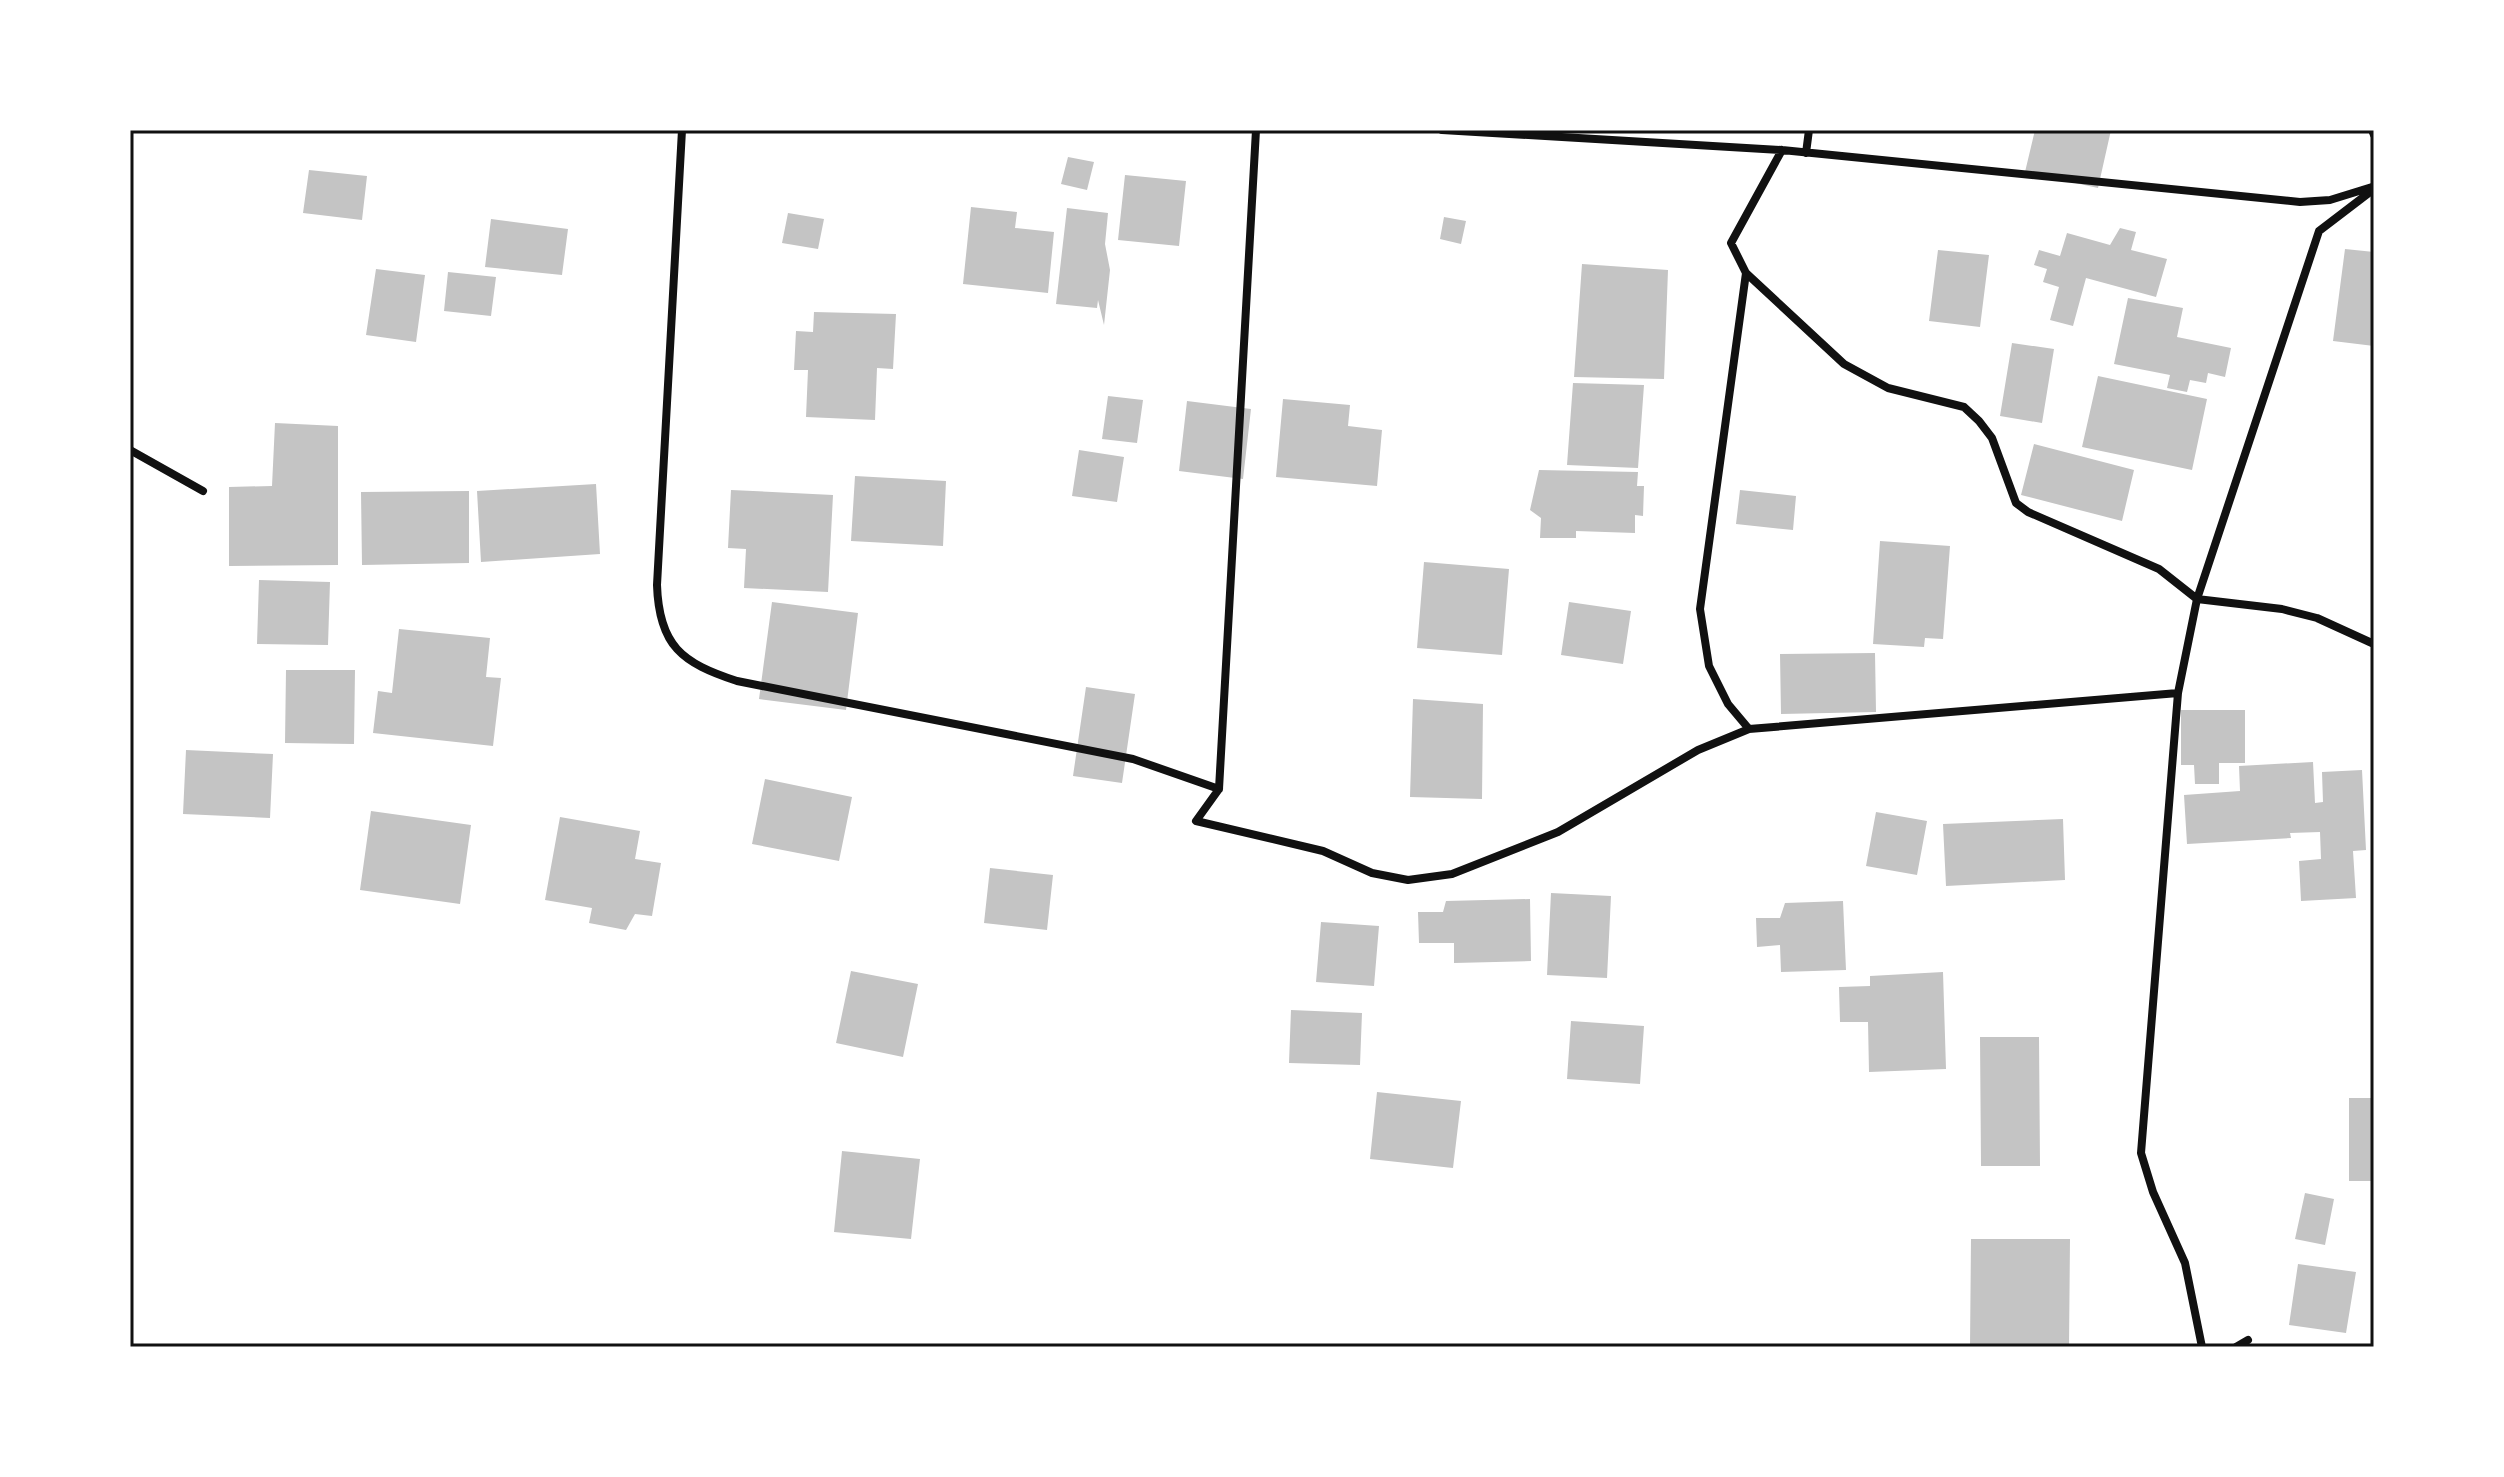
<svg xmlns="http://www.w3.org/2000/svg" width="2504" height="1477" viewBox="0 0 2504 1477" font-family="Manrope,sans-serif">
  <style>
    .building { fill: #c4c4c4 }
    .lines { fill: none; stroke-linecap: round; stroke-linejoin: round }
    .minor { stroke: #111; stroke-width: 8 }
    .neatline { fill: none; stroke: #111; stroke-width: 3 }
  </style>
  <rect width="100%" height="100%" fill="#fff"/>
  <path class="building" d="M2035,130H2111L2098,188L2025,172Z
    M1068,157L1094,162L1087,190L1061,184Z
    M309,170L367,176L362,220L303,213Z
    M1125,175L1186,181L1179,246L1118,240Z
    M971,207L1017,212L1015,228L1054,232L1048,293L963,284Z
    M1067,208L1108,213L1105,244L1110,270L1104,325L1098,300L1097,308L1056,304Z
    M788,213L824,219L818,249L782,243Z
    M1444,217L1466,221L1461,244L1440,239Z
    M491,219L568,229L562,275L485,267Z
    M2120,228L2136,232L2131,250L2167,259L2156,297L2086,278L2073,326L2050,320L2059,287L2043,282L2047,269L2034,265L2039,250L2060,256L2067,233L2110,245Z
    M2345,249L2374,252V346L2333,341Z
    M1938,250L1989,255L1980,327L1929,321Z
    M1582,264L1668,270L1664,379L1574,377Z
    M376,269L425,275L416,342L366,335Z
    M448,272L496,277L491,316L444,311Z
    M2128,298L2183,308L2177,337L2231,348L2225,377L2208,373L2206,383L2190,380L2187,392L2167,388L2170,375L2114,364Z
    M814,312L896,314L893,369L877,368L875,420L806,417L808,370H794L796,331L813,332Z
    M2012,343L2054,349L2042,423L2000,416Z
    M2098,376L2207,399L2192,470L2082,447Z
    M1573,383L1644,385L1638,468L1567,465Z
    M1108,396L1143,400L1137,443L1102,439Z
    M1283,399L1350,405L1348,426L1382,430L1377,486L1276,477Z
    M1187,401L1251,409L1243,479L1179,471Z
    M275,423L338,426V565L229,566V487L272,486Z
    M2034,444L2134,470L2122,521L2021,495Z
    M1079,450L1124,457L1117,502L1072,496Z
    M1539,470L1638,472L1637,486H1644L1643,516L1635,515V533L1576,531V538H1540L1541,518L1530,510Z
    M855,476L946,481L943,546L851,541Z
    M596,484L600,554L481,562L477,491Z
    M731,490L833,495L828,592L744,588L746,549L728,548Z
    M1740,490L1796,496L1793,530L1736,524Z
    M469,491V563L362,565L361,492Z
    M1880,541L1950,546L1943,639L1925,638L1924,647L1873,644Z
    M1424,562L1509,569L1502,655L1417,648Z
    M259,580L330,582L328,645L257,644Z
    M772,602L858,613L846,710L759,699Z
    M1569,602L1631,611L1623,664L1561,655Z
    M399,629L490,638L486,677L501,678L493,746L373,733L378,691L392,693Z
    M1875,653L1876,712L1781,714L1780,654Z
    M286,670H355L354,744L285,743Z
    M1086,687L1135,694L1122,783L1073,776Z
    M1413,699L1483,704L1482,799L1410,797Z
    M2181,710H2245V763H2219V784H2195L2194,765H2181Z
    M186,750L273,754L270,818L183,814Z
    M2313,762L2315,803L2323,802L2322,772L2362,770L2366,850L2353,851L2356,898L2301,901L2299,861L2321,859L2320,832L2290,833L2291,838L2187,844L2184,795L2240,791L2239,766Z
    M765,779L852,797L839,861L752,844Z
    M371,811L471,825L460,904L360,890Z
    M1876,812L1927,821L1917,875L1866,866Z
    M560,817L640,831L635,859L661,863L652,916L635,914L626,930L589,923L592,908L545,900Z
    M2063,819L2065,880L1946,886L1943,824Z
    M990,868L1053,875L1047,930L984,923Z
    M1551,893L1611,896L1607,978L1547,975Z
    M1530,899L1531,961L1454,963V943H1419L1418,912H1443L1446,901Z
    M1843,901L1846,970L1781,972L1780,945L1757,947L1756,918H1780L1785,903Z
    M1321,922L1379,926L1374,986L1316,982Z
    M851,971L918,984L903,1057L836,1043Z
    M1943,972L1946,1069L1869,1072L1868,1022H1840L1839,987L1870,986V976Z
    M1291,1010L1362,1013L1360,1065L1289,1063Z
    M1571,1021L1644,1026L1640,1084L1567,1079Z
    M1980,1037H2039L2040,1166H1981Z
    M1377,1092L1461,1101L1453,1168L1370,1159Z
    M2349,1098H2374V1181H2349Z
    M842,1151L920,1159L911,1239L834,1232Z
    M2305,1193L2334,1199L2325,1245L2295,1239Z
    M1971,1239H2070L2069,1347H1970Z
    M2298,1264L2356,1272L2346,1333L2289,1325Z"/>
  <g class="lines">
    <path class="minor" d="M682,130L657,585C659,646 682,663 737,681L1133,759L1219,789L1196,821L1323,851L1372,873L1408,880L1452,874L1558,832L1698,750L1749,729
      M1442,130L1782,150L2300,202L2330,200L2372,187
      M2372,130L2374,135
      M1782,150L1731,243L1746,273L1844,364L1888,388L1964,407L1979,421L1992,438L2016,503L2028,512L2159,569L2197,599L2282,609L2317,618L2374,644
      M1806,153L1809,130
      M1746,273L1700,609L1709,666L1728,704L1749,729L2178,693
      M130,450L203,491
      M1219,789L1256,130
      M2202,1347L2185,1263L2153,1192L2141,1153L2178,693L2197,599L2319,231L2374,189
      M2236,1347L2248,1340"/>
  </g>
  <rect width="2504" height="1477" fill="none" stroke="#ffffff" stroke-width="264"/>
  <rect x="132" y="132" width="2240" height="1213" class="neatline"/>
</svg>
